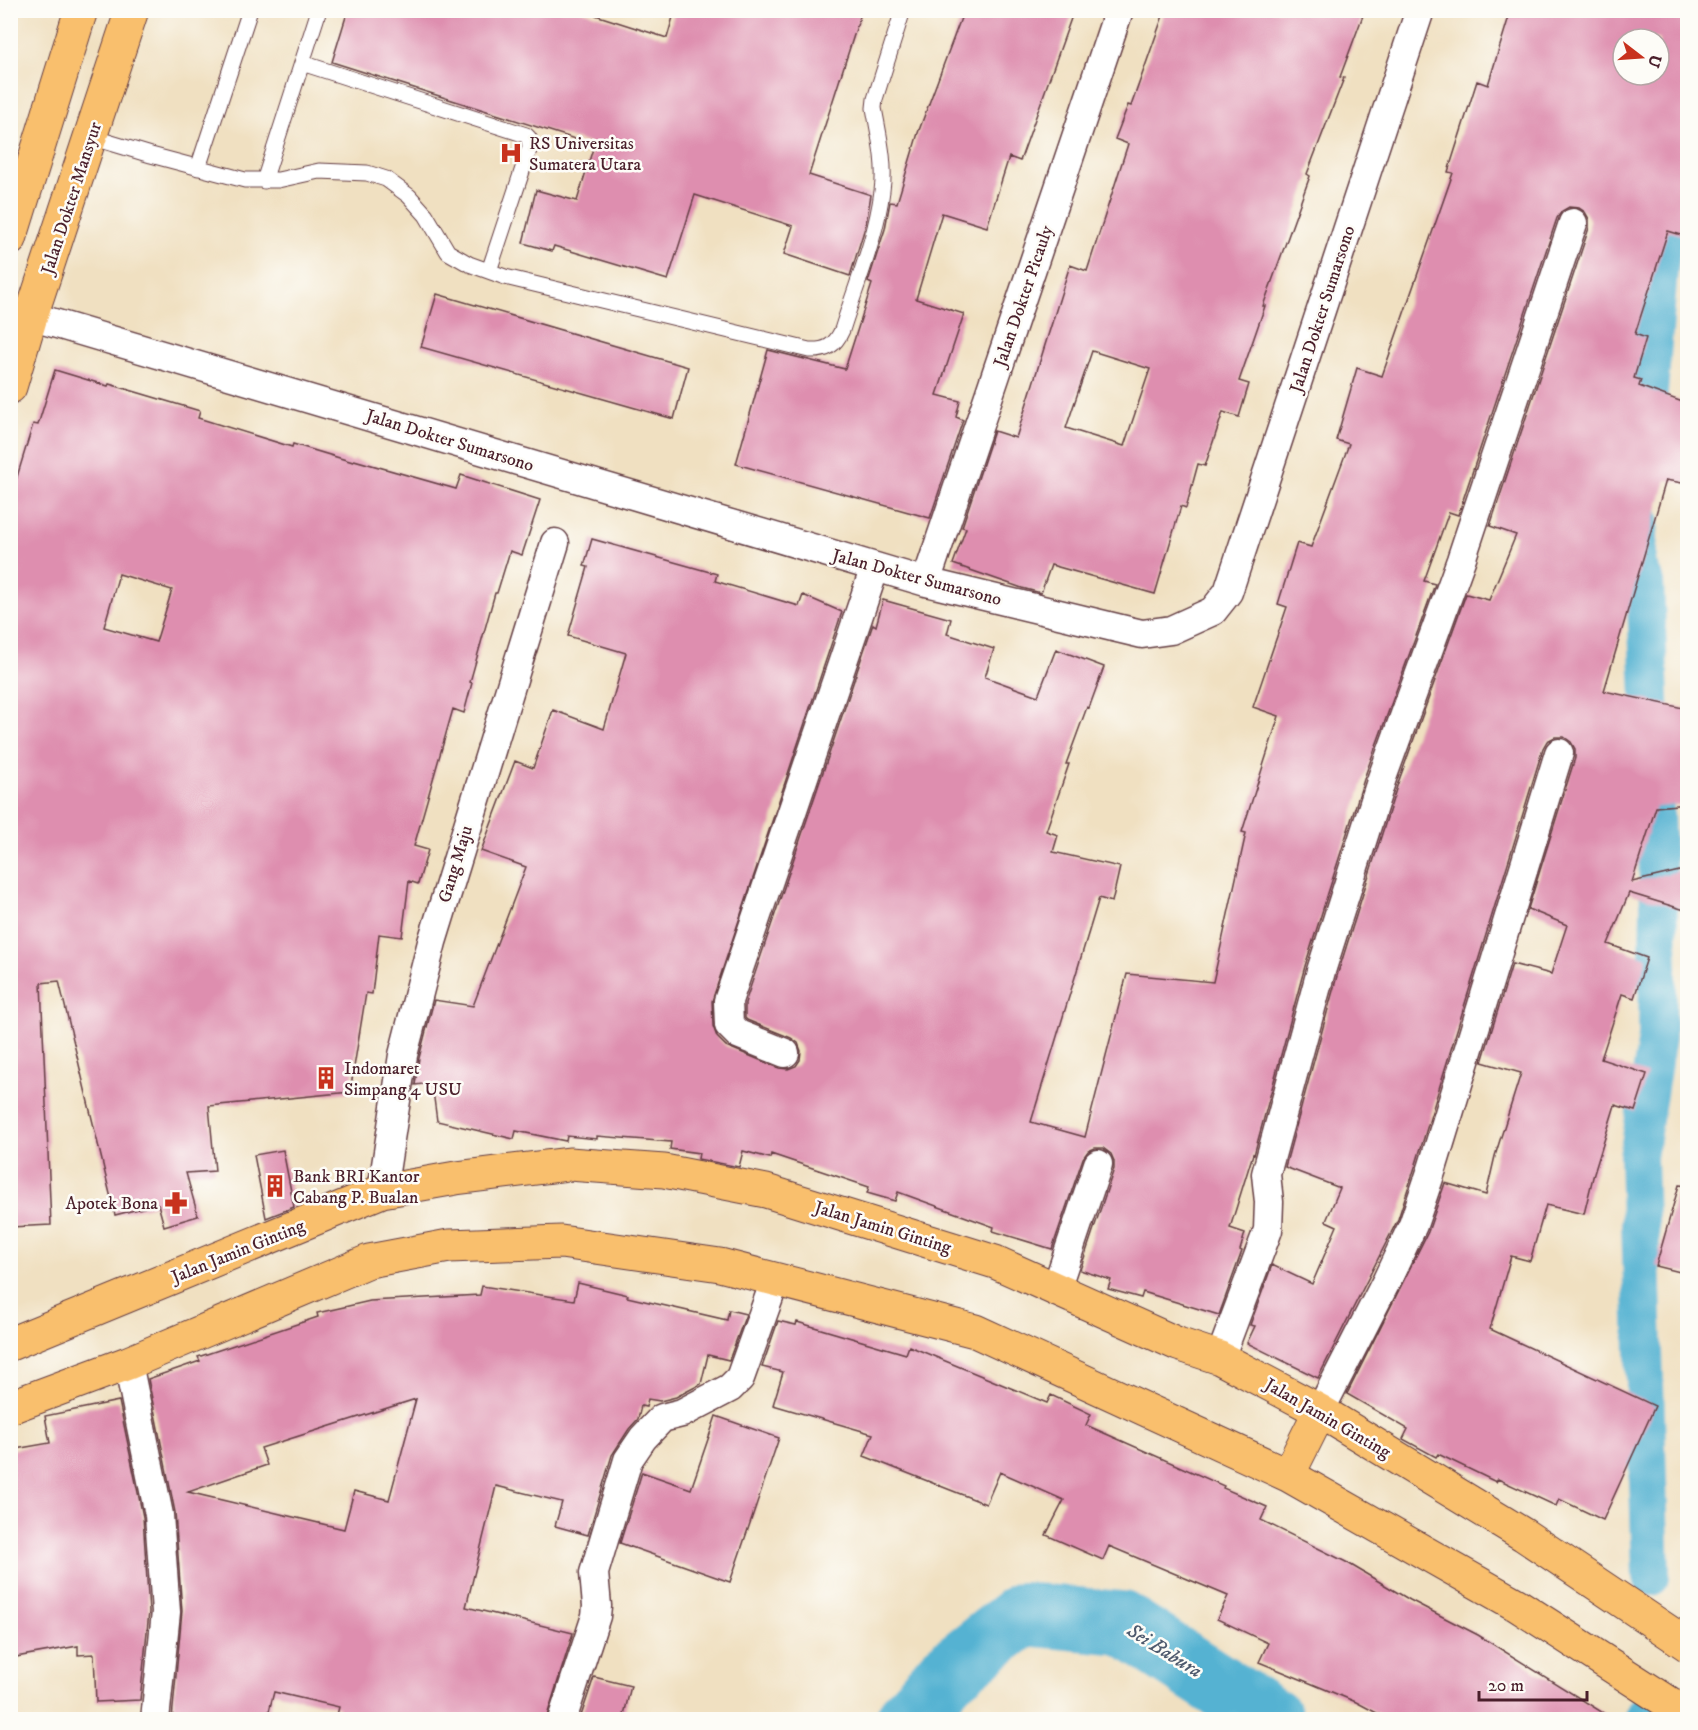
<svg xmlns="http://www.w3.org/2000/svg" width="1698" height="1730" viewBox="0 0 1698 1730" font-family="'IM FELL DW Pica',serif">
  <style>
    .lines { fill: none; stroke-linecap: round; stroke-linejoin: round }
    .canal { stroke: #54b2d2; stroke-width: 38 }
    .river { stroke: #54b2d2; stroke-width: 64 }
    .building { fill: #de8eaf; fill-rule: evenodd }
    .lane-casing { stroke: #633c42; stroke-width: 17 }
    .street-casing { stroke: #633c42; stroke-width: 31 }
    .primary-casing { stroke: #633c42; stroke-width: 35 }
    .lane { stroke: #fff; stroke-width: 15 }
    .street { stroke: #fff; stroke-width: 28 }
    .primary { stroke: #f9bf6d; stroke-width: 33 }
    .labels { text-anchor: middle; stroke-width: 5; stroke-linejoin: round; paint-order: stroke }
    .poi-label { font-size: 18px; fill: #4a1f2b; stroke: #fdfcf7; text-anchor: start }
    .street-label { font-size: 18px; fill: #4a1f2b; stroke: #fdfcf7 }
    .water-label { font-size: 20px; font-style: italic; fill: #4e5a6e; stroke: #fdfcf7 }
  </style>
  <rect width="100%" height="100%" fill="#fdfcf7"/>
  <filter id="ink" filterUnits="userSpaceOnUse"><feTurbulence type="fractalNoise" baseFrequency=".0167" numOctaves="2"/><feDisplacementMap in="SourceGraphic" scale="12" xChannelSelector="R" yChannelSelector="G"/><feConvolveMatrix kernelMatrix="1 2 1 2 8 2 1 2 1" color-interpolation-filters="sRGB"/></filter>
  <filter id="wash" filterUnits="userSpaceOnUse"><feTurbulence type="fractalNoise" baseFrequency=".008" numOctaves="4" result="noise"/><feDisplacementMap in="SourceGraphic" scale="24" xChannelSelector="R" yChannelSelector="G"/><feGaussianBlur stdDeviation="1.35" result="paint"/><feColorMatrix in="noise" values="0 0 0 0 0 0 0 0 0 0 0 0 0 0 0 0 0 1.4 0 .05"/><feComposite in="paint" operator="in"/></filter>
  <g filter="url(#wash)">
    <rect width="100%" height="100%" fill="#f0e0c1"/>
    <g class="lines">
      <path class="canal" d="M1645,441L1659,270L1667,202
        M1640,519L1637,565L1645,581L1659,905L1657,1037L1638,1157L1651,1577
        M1644,1720V1715"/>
      <path class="river" d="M907,1720L946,1674L1023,1614L1122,1623L1272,1720"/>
    </g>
    <g id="blocks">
      <path class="building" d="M348,10H580L667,38L675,10H862L809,175L871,195L866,224L850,276L784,254L793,226L695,195L668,280L554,246L552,251L523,243L536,190L577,201L594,145L332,62Z
        M964,10H1074L1020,161L1009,157L987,227L942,213L916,299L964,314L937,395L960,401L956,417L963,420L930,518L736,464L768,350L845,369L872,284L868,282L885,229L890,202L897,203L918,133Z
        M1165,10H1365L1340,77L1344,78L1307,174L1310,176L1263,306H1265L1239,381L1249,384L1239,417L1223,412L1205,466L1198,464L1186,508L1181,506L1155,594L1051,565L1041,593L1022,588L953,564L966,528L962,527L994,431L1016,438L1070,265L1087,271L1128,144L1115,139L1128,105L1131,106ZM1092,351L1150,369L1124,446L1066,428Z
        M1511,10H1688V237L1668,231L1635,334L1646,338L1634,378L1641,380L1639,386L1688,404V484L1666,480L1604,691L1688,709V804L1656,807L1632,882L1688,869V911L1629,893L1608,944L1647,958L1634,998L1622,994L1601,1059L1647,1074L1635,1111L1615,1105L1593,1177L1584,1214L1546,1205L1530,1261L1511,1256L1490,1329L1655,1406L1603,1520L1559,1499L1556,1506L1498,1479L1496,1482L1438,1454L1436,1457L1403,1439L1408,1429L1347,1394L1428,1232L1445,1183L1486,1195L1495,1156L1521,1073L1482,1062L1512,964L1551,974L1567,925L1528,909L1575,758V749L1571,742L1564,737H1555L1547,741L1543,748L1416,1164L1398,1219L1318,1378L1247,1343L1255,1326L1250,1325L1272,1265L1312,1284L1337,1226L1326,1221L1340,1188L1285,1167L1337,976L1398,783L1466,594L1489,600L1516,535L1490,526L1589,228V219L1585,212L1579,208L1569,207L1562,211L1557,218L1458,515L1449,512L1424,581L1435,584L1366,773L1305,966L1254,1155L1253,1154L1230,1228L1245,1233L1240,1250L1242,1251L1219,1315L1143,1292L1141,1298L1108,1289L1111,1280L1080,1270L1114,1169V1161L1111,1154L1103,1148H1095L1088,1151L1083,1158L1052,1249L993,1231L994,1227L898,1192L895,1201L867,1193L869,1187L771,1154L770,1158L743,1151L739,1167L698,1159L699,1153L670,1149L671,1142L597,1136V1139L567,1136L566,1141L516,1131L514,1139L437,1121L432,1083L415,1085L419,1058L434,1000L473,1006L526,867L481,851L515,761L533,768L553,710L604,729L626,653L568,636L588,567L584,566L592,539L717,574L715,581L799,606L803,595L842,612L712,1001L713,1026L717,1037L726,1046L779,1068L788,1069L796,1066L800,1060L801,1051L798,1043L791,1038L747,1020L745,1018V1003L873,624L876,626L883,600L951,619L947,634L994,649L985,677L1038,696L1056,649L1104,667L1089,708L1087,707L1066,764H1069L1046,831L1058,835L1053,852L1120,867L1112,902L1099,898L1031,1122L1085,1137L1127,974L1213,982L1246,833L1242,832L1279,716L1253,707L1287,607L1278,604L1297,543L1311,547L1349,444L1336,440L1357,368L1382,376L1453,173L1448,172L1477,81L1488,85ZM1623,39H1659V75H1623Z
        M437,294L688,367L674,419L421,347Z
        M55,370L108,386L109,384L200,411L198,418L292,447L293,444L353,462L354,460L456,489L461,475L540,500L522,555L510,551L497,593H495L470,682L472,683L464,713L453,709L414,846L428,850L418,884L409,881L402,937L379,934L372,994L366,993L350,1092L209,1106L215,1171L186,1173L198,1216L164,1226L158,1204L115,1215L59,981L41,983L51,1225L10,1227V500L33,424L38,425ZM119,574L172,590L156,642L104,627Z
        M283,1150L294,1207L266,1218L254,1155Z
        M1679,1185L1688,1186V1274L1656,1266Z
        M578,1283L628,1295L627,1297L727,1320L729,1310L746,1314L729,1360L708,1355L701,1384L676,1397L660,1401L648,1399L646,1407L641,1406L638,1419L629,1429L612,1455L588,1535L555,1526L562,1502L496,1486L466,1607L573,1633L546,1719H336L339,1707L274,1692L267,1719H172L182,1611L175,1512L148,1379L200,1361L198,1357L318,1317L317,1313L344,1307L370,1301L480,1295L482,1286L574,1300ZM416,1399L389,1500L354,1491L344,1529L188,1492L267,1465L261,1448Z
        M778,1321L796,1325L797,1322L906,1354L909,1346L1047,1403L1051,1395L1091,1414L1086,1425L1224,1486L1223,1488L1267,1507L1261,1520L1346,1562L1410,1600L1478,1635L1613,1719H1388L1356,1702L1259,1662L1268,1643L1217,1619L1228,1596L1109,1546L1103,1560L1046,1535L1064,1500L1000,1472L986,1504L864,1456L873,1434L773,1405L783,1372L762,1367Z
        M119,1401L143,1517L149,1612L140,1700L96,1702L94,1654L78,1655V1646L10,1658V1450L50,1443L45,1416Z
        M716,1416L779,1438L730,1582L620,1543L642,1472L691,1489Z
        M594,1677L631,1686L623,1719H580Z"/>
    </g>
  </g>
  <g filter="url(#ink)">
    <use href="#blocks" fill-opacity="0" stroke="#633c42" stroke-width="1.5"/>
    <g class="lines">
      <g class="lane-casing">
        <path id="lane" d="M302,63L526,135L529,138L530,147L489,271
          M91,137L151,155L245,180H278L319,171L367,173L386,179L409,196L426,215L448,252L469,264L505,277L809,350C826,351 835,346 842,330C856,285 876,239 882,191C886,164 879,136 874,108L875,99L903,10
          M198,168L250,10
          M264,181L319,10"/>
      </g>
      <g class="street-casing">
        <path id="street" d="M10,310L926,582L1142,634L1171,630L1213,611L1228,592L1420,10
          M926,582L1119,10
          M785,1053L738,1034L729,1025L728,1001L875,567
          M382,1191L403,1055L432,942L555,543
          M1056,1289L1098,1164
          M1220,1358L1268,1230L1269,1202L1266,1174L1321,971L1382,778L1461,560L1573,223
          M128,1363L159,1515L166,1612L155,1720
          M1320,1411L1387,1280L1413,1225L1432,1169L1559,753
          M562,1720L596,1616L597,1606L594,1573L628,1460L643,1438L662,1418L682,1413L730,1388L740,1378L776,1278"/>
      </g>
      <g class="primary-casing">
        <path id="primary" d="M10,239L81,10
          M10,387L31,316L132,10
          M10,1344L382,1191L456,1178L569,1164L664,1171L766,1191L995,1262L1178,1344L1220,1358L1320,1411L1524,1535L1688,1645
          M10,1407L128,1363L369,1261L449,1246L561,1242L720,1265L975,1331L1288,1475L1517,1605L1677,1708L1688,1717
          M1288,1475L1320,1411"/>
      </g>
      <use href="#lane" class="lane"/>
      <use href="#street" class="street"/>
      <use href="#primary" class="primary"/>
    </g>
  </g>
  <defs>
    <g id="hospital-bare" transform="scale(1.8)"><path d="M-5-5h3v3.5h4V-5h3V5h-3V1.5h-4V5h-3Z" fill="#c8321e" stroke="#fdfcf7" stroke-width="2.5" paint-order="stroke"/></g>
    <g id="building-bare" transform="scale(1.8)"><path d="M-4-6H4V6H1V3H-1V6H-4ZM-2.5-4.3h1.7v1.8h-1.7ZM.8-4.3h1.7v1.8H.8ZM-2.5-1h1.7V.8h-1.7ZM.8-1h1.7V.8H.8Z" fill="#c8321e" stroke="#fdfcf7" stroke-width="2.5" paint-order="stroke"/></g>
    <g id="pharmacy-bare" transform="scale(1.8)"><path d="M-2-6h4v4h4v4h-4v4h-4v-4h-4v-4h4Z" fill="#c8321e" stroke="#fdfcf7" stroke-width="2.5" paint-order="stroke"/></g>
  </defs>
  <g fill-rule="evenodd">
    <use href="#hospital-bare" x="511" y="153"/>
    <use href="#building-bare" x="326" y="1078"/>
    <use href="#building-bare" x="275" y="1186"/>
    <use href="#pharmacy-bare" x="176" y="1203"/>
  </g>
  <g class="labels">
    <g class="poi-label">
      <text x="529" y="149">RS Universitas<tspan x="529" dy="21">Sumatera Utara</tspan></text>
      <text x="344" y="1074">Indomaret<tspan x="344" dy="21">Simpang 4 USU</tspan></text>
      <text x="293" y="1182">Bank BRI Kantor<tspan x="293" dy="21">Cabang P. Bualan</tspan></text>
      <text x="158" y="1209" text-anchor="end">Apotek Bona</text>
    </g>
    <g class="street-label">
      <text transform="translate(71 198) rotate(-72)" y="6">Jalan Dokter Mansyur</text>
      <text transform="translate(1023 296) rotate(-71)" y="6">Jalan Dokter Picauly</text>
      <text transform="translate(1322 309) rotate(-72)" y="6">Jalan Dokter Sumarsono</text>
      <text transform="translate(450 440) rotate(17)" y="6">Jalan Dokter Sumarsono</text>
      <text transform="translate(917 577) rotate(15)" y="6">Jalan Dokter Sumarsono</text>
      <text transform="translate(455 864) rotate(-73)" y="6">Gang Maju</text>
      <text transform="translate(883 1227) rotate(17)" y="6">Jalan Jamin Ginting</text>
      <text transform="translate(238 1251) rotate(-22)" y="6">Jalan Jamin Ginting</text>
      <text transform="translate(1328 1418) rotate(30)" y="6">Jalan Jamin Ginting</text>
    </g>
    <g class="water-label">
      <text transform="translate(1165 1650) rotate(32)" y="7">Sei Babura</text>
    </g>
  </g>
  <rect width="1698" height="1730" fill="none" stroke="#fdfcf7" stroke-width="36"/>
  <g transform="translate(1641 57) rotate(107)"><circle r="28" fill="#fdfcf7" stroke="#b5a4a5" stroke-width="1.5"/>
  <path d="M0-4.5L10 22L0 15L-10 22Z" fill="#c8321e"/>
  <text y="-9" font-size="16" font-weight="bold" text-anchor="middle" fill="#4a1f2b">U</text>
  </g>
  <path d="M1479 1691v9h108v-9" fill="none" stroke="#4a1f2b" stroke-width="3"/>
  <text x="1488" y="1691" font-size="18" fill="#4a1f2b" stroke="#fdfcf7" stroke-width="4.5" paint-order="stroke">20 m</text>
</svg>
